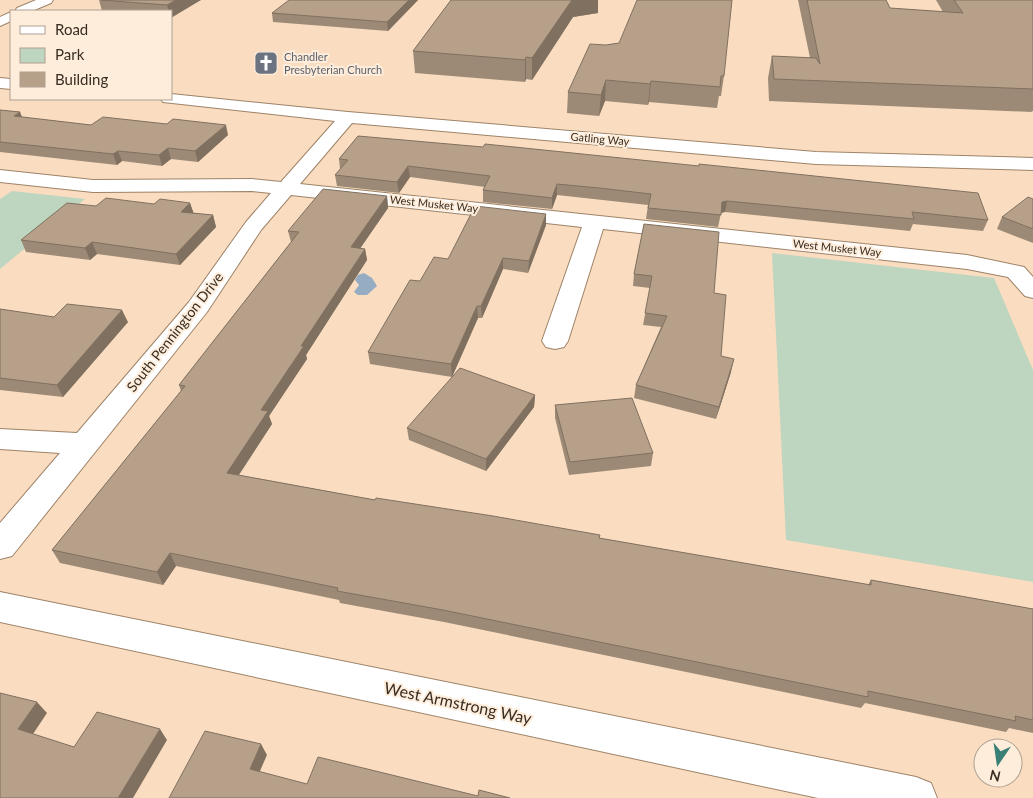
<svg xmlns="http://www.w3.org/2000/svg" width="1033" height="798" viewBox="0 0 1033 798" font-family="Lato,sans-serif">
  <style>
    .green { fill: #bed5bf }
    .water { fill: #95acc3 }
    .lines { fill: none; stroke-linecap: round; stroke-linejoin: round }
    .minor-casing { stroke: #9d8368; stroke-width: 2 }
    .minor { fill: #fff; fill-rule: evenodd }
    .wall { fill: #9d8a76 }
    .shaded-wall { fill: #807060 }
    .building { fill: #b7a089; stroke: #807060 }
    .labels { text-anchor: middle; stroke-width: 4; stroke-linejoin: round; paint-order: stroke }
    .far-worship-label { font-size: 11px; fill: #5b616d; stroke: #feeddb; text-anchor: start }
    .far-street-label { font-size: 11px; fill: #382d22; stroke: #feeddb }
    .street-label { font-size: 14px; fill: #382d22; stroke: #feeddb }
    .near-street-label { font-size: 16px; fill: #382d22; stroke: #feeddb }
  </style>
  <rect width="100%" height="100%" fill="#faddc0"/>
  <path class="green" d="M12,191L85,199L0,269V199Z
    M772,253L994,278L1033,370V582L786,540Z"/>
  <path class="water" d="M364,273L372,278L377,286L367,295H358L354,292L359,285L355,280L358,275Z"/>
  <g class="lines">
    <g class="minor-casing">
      <path id="minor" d="M36,0H53L51,3L32,11H15L17,8Z
        M11,12V21L0,26V17Z
        M0,78L11,79V89L0,88Z
        M171,94L348,112L816,152L1033,158V170L816,164L352,123L300,184L967,255L1024,267L1033,277V298L1025,296L1008,277L967,269L603,229L568,341L564,347L555,349L546,347L542,341L582,227L291,195L261,230L207,312L12,556L0,559V523L60,453L0,449V429L77,433L189,302L246,222L271,193L252,191L93,192L0,182V170L93,180L252,179L281,182L335,121L163,102L161,99H171Z
        M0,592L916,777L931,783L937,798H818L0,622Z"/>
    </g>
    <use href="#minor" class="minor"/>
  </g>
  <path class="wall" d="M99,0H201L171,11H102Z
    M418,0L388,31L273,22L272,13Z
    M451,0H598V13L573,17L532,80L526,79L525,82L415,73L413,51Z
    M798,0H886L890,8L943,12L936,0H1033V111L1031,112L769,101L768,78L772,56L810,58Z
    M619,43L724,76L721,96H719L717,108L649,102L648,105L605,101L599,116L567,113L568,92L606,45Z
    M0,110L20,112L22,117L91,125L228,135L198,162L171,159L162,166L122,161L117,165L0,152Z
    M358,136L988,220L983,231L913,224L910,231L725,212L721,213L718,227L646,219L648,205L557,195L552,209L483,202V190L485,187L410,177L399,193L337,186L335,175L340,169L339,159Z
    M387,196L388,208L360,248L365,249L367,260L306,355L307,359L269,416L272,424L239,475L375,500L599,538L868,585L871,580L1033,609V733L1009,728L1006,732L865,703L861,708L444,622L340,603L339,600L176,566L163,585L60,563L52,550L181,391L179,385L291,242L288,231Z
    M1033,199V243L997,229L1002,217Z
    M190,203L193,213L213,215L216,227L180,265L97,254L90,260L26,252L21,240L96,206Z
    M644,224L714,293L721,356L731,372L716,419L634,398L636,385L661,327L643,325L650,288L633,286L634,274Z
    M546,225L528,273L503,269L482,318H478L452,377L370,364L368,352L420,281L448,259Z
    M0,309L54,317L128,322L63,397L0,390Z
    M535,395L534,407L486,471L409,440L407,428Z
    M555,405L653,453L651,466L569,475L555,418Z"/>
  <path class="shaded-wall" d="M176,0H201L171,18V11H169L167,5Z
    M409,0H418L388,31L387,22Z
    M572,0H598V13L573,17L532,80V58Z
    M526,57V79L525,82V60Z
    M606,80L605,101L599,116L601,95Z
    M651,81L649,102L648,105L650,84Z
    M20,112L24,123L14,116Z
    M226,125L228,135L198,162L195,151Z
    M168,148L171,159L162,166L159,155Z
    M118,151L122,161L117,165L113,154Z
    M408,166L410,177L399,193L397,182Z
    M557,184V195L552,209V198Z
    M387,196L388,208L353,259L351,247Z
    M727,201L725,212L719,213L722,202Z
    M190,203L194,214L181,212Z
    M546,214V225L528,273L529,261Z
    M213,215L216,227L180,265L176,254Z
    M92,242L97,254L90,260L85,248Z
    M365,249L367,260L306,355L307,359L269,416L272,424L232,485L227,473L261,410L301,346Z
    M503,258V269L482,318L481,306Z
    M477,306L478,318L452,377L451,364Z
    M122,310L128,322L63,397L57,385Z
    M734,359L731,372L716,419L719,407Z
    M535,395L534,407L486,471V459Z
    M170,553L176,566L163,585L157,572Z
    M37,702L47,713L29,740L18,729Z
    M160,729L167,740L133,798H118Z
    M261,744L267,755L256,780L250,769Z"/>
  <path class="building" d="M101,0H176L167,5Z
    M289,0H409L387,22L272,13Z
    M451,0H572L532,58L526,57L525,60L413,51Z
    M637,0H732L724,76H721L720,87L651,81L650,84L606,80L601,95L568,92L590,44L606,45L619,43Z
    M807,0H886L890,8L963,13L954,0H1033V89L774,79L772,56L816,58L820,64Z
    M0,110L20,112L14,116L91,125L103,117L167,124L173,119L226,125L195,151L168,148L159,155L118,151L113,154L0,142Z
    M358,136L483,147L485,144L699,166V164L978,193L988,220L912,212L914,219L727,201L722,202L721,215L648,208L651,194L599,188L557,184L552,198L483,190L490,176L408,166L397,182L335,175L348,160L339,159Z
    M323,189L387,196L351,247L365,249L301,346H304L261,410L268,411L227,473L375,500L376,498L493,516L600,535L599,538L871,585V580L1033,609V720L1015,716L1016,721L868,691V697L443,610L337,591L338,588L170,553L157,572L52,550L185,386L179,385L299,232L288,231Z
    M1028,197L1033,199V229L1002,217Z
    M106,198L154,204L160,199L190,203L181,212L213,215L176,254L92,242L85,248L21,240L67,203L96,206Z
    M475,206L546,214L529,261L503,258L481,306H477L451,364L368,352L410,280L420,281L434,257L448,259Z
    M644,224L719,232L714,293L726,295L721,356L734,359L719,407L636,385L667,316L645,313L652,276L634,274Z
    M67,304L122,310L57,385L0,378V309L54,317Z
    M460,368L535,395L486,459L407,428Z
    M632,398L653,453L570,462L555,405Z
    M0,693L37,702L18,729L74,747L97,712L160,729L118,798H0Z
    M205,731L261,744L250,769L307,784L318,757L478,796L479,790L510,798H169Z"/>
  <defs>
    <g id="church-square" transform="scale(1.25)"><rect x="-9" y="-9" width="18" height="18" rx="4" fill="#6b7280" stroke="#feeddb"/><path d="M-1.2-6h2.4v3.5h3.3v2.4h-3.3V6h-2.4V-.1h-3.3v-2.4h3.3Z" fill="#fff"/></g>
  </defs>
  <g fill-rule="evenodd">
    <use href="#church-square" x="266" y="63"/>
  </g>
  <g class="labels">
    <g class="far-worship-label">
      <text x="284" y="61">Chandler<tspan x="284" dy="13">Presbyterian Church</tspan></text>
    </g>
    <g class="far-street-label">
      <text transform="translate(600 139) rotate(5)" y="4">Gatling Way</text>
      <text transform="translate(434 204) rotate(6)" y="4">West Musket Way</text>
      <text transform="translate(837 248) rotate(6)" y="4">West Musket Way</text>
    </g>
    <g class="street-label">
      <text transform="translate(175 332) rotate(-52)" y="5">South Pennington Drive</text>
    </g>
    <g class="near-street-label">
      <text transform="translate(458 703) rotate(12)" y="6">West Armstrong Way</text>
    </g>
  </g>
  <rect x="10" y="10" width="162" height="90" fill="#feeddb" stroke="#afa091"/>
  <rect x="20" y="26" width="25" height="8" fill="#ffffff" stroke="#afa091"/>
  <text x="55" y="35" font-size="15" fill="#382d22">Road</text>
  <rect x="20" y="48" width="25" height="15" fill="#bed5bf" stroke="#afa091"/>
  <text x="55" y="60" font-size="15" fill="#382d22">Park</text>
  <rect x="20" y="72" width="25" height="15" fill="#b7a089" stroke="#afa091"/>
  <text x="55" y="85" font-size="15" fill="#382d22">Building</text>
  <g transform="translate(998 763) rotate(193)"><circle r="24" fill="#feeddb" stroke="#afa091"/>
  <path d="M0-4L9 19L0 12L-9 19Z" fill="#3a8076"/>
  <text y="-8" font-size="14" font-weight="bold" text-anchor="middle" fill="#382d22">N</text>
  </g>
</svg>
